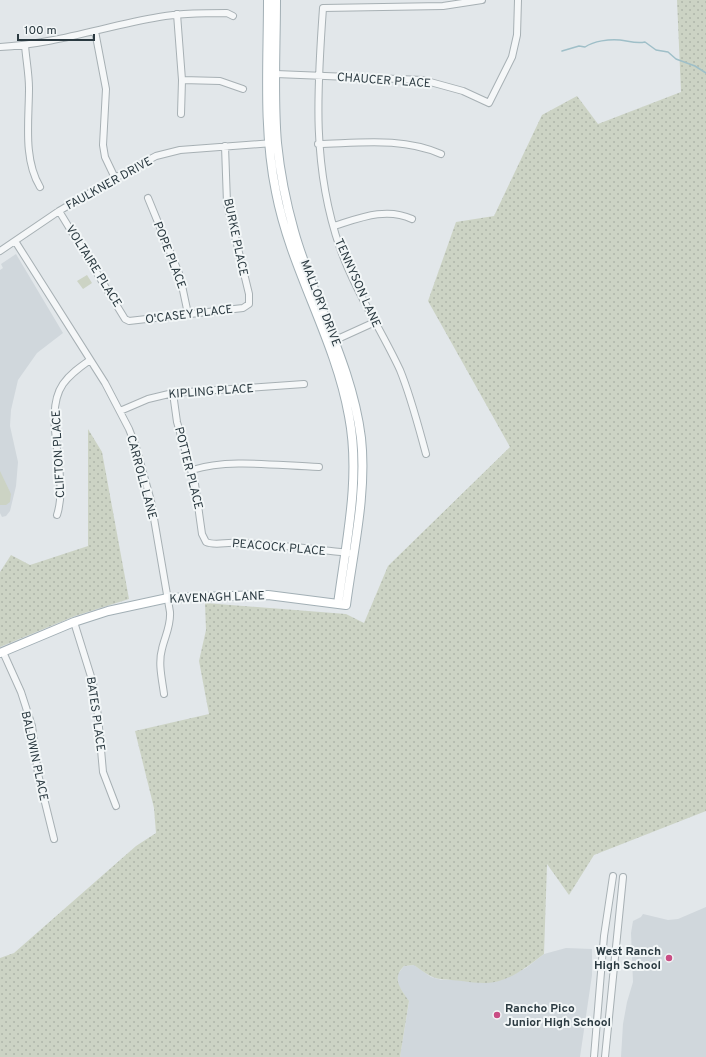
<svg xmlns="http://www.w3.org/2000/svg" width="706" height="1057" viewBox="0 0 706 1057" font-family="Overpass,sans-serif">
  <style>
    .built { fill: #d0d7dc }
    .grass { fill: url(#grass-dots) }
    .pitch { fill: #ccd3c4 }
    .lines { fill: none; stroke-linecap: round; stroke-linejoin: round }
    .stream { stroke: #9fbfc8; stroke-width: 1.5 }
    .minor-casing { stroke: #a7b0b4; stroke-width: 8 }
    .major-casing { stroke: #a2afb5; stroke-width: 10 }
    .minor { stroke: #f5f7f8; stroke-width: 6 }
    .major { stroke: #fff; stroke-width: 8 }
    .poi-dot { fill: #c94d84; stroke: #f2f6f7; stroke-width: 1.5 }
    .labels { text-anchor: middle; stroke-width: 4; stroke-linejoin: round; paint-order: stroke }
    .street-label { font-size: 12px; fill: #2b3a41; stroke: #f2f6f7 }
    .poi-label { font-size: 12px; font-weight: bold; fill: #2b3a41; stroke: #f2f6f7; text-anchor: end }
  </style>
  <defs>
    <pattern id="grass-dots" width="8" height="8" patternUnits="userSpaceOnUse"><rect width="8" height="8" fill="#ccd3c4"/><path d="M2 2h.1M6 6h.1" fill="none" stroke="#afb6aa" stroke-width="1.8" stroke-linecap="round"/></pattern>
  </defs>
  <rect width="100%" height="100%" fill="#e2e7ea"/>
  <path class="built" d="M16,254L63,333L37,353L18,380L11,410L10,426L18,462L16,486L10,511L6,516L2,517L0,513V270L3,268L1,264Z
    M706,907V1057H621L623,1024L627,1002L633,982L631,933L633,921L641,917L643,914L668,920L678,919Z
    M566,948L592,949V975L580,1057H400L409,1002L397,983L398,974L404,966L414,965L431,977L442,980L504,979L526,968L544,954Z"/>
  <path class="grass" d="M677,0H706V811L594,855L569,895L547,864L544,954C527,967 506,984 484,983C477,983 469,982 462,981C435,978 437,982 414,965L404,966C391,979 401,989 409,1001L400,1057H0V958L14,953L136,846L156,833L154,808L135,731L209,714L199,661L206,630L205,603L346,614L364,623L388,566L510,447L428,301L456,222L494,216L542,115L577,96L598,124L681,92Z
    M88,429L102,452L129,599L75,616L0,647V572L11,555L30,565L88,546Z"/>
  <path class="pitch" d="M87,275L92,283L83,289L77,281Z
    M0,471L11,494L10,502L6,505H0Z"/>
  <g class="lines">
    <path class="stream" d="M562,51L579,46L585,47C594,41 609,39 620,40C629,41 636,44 645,42L656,50L668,52L676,59L695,66L706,73"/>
    <g class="minor-casing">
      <path id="minor" d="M177,14L182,80L181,114
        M95,31L106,89L103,145L105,157L115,178
        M25,45C26,59 29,74 29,88C29,120 23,159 40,187
        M0,47C55,44 106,26 159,17C182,13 204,13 227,13L233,16
        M276,74L423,80L463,91L489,103L512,57L517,35L518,0
        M182,80L220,81L243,89
        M318,144C360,143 402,137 441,154
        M148,198L180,276L188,314
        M59,211L125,319L129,321L243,308L249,304V294L227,203L225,146
        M334,226C360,218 386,207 412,219
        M15,241L105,383L129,429L136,447L151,501L170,612C171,626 165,636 162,649C158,663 162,679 164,694
        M0,251L59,211L115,178L156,156L180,150L273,143
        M331,342L375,322
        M173,393L177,422L195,484L202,534L206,542C214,546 227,542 236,543C274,544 312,549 349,553
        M120,411L148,399L173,393L304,384
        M426,454C418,425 411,397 400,370C381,329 355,291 340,248C312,168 317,91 323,8L443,6L482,0
        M192,470C230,458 279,466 319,467
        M57,515C70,475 41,416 63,384C70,374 80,367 90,360
        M74,622L93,683L98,716L103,772L116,806
        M3,652L21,692L32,726L38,774L54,839
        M594,1057L604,936L613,876
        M605,1057L623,877"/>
    </g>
    <g class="major-casing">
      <path id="major" d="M268,0C268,64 263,129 276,192C291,270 335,338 349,416C361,478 346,542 338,604
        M0,653L74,622L108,611L168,598L268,595L346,605C353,551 367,493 361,438C352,365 314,302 294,231C286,203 280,173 277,143C273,96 276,47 276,0"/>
    </g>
    <use href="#minor" class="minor"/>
    <use href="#major" class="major"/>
  </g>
  <g class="poi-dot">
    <circle cx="669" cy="958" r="4"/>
    <circle cx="497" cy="1015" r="4"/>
  </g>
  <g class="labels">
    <g class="street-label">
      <text transform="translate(384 80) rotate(4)" y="4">CHAUCER PLACE</text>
      <text transform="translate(109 183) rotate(-29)" y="4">FAULKNER DRIVE</text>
      <text transform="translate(236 237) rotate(78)" y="4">BURKE PLACE</text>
      <text transform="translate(170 255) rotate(69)" y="4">POPE PLACE</text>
      <text transform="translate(94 266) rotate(58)" y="4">VOLTAIRE PLACE</text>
      <text transform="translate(358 283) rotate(66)" y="4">TENNYSON LANE</text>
      <text transform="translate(321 303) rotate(69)" y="4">MALLORY DRIVE</text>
      <text transform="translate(189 314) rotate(-7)" y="4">O'CASEY PLACE</text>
      <text transform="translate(211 391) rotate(-4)" y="4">KIPLING PLACE</text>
      <text transform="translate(58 454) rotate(-93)" y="4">CLIFTON PLACE</text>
      <text transform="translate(189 468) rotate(76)" y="4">POTTER PLACE</text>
      <text transform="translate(142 477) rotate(75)" y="4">CARROLL LANE</text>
      <text transform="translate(279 547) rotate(5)" y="4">PEACOCK PLACE</text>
      <text transform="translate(217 597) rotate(-2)" y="4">KAVENAGH LANE</text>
      <text transform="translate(96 714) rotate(82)" y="4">BATES PLACE</text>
      <text transform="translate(35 756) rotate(78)" y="4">BALDWIN PLACE</text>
    </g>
    <g class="poi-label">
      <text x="661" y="955">West Ranch<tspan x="661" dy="14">High School</tspan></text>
      <text x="505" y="1012" text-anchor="start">Rancho Pico<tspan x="505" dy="14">Junior High School</tspan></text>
    </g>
  </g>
  <path d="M18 34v6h76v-6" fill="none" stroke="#2b3a41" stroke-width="2"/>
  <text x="24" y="34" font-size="12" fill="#2b3a41" stroke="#f2f6f7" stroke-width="3" paint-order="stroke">100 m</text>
</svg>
